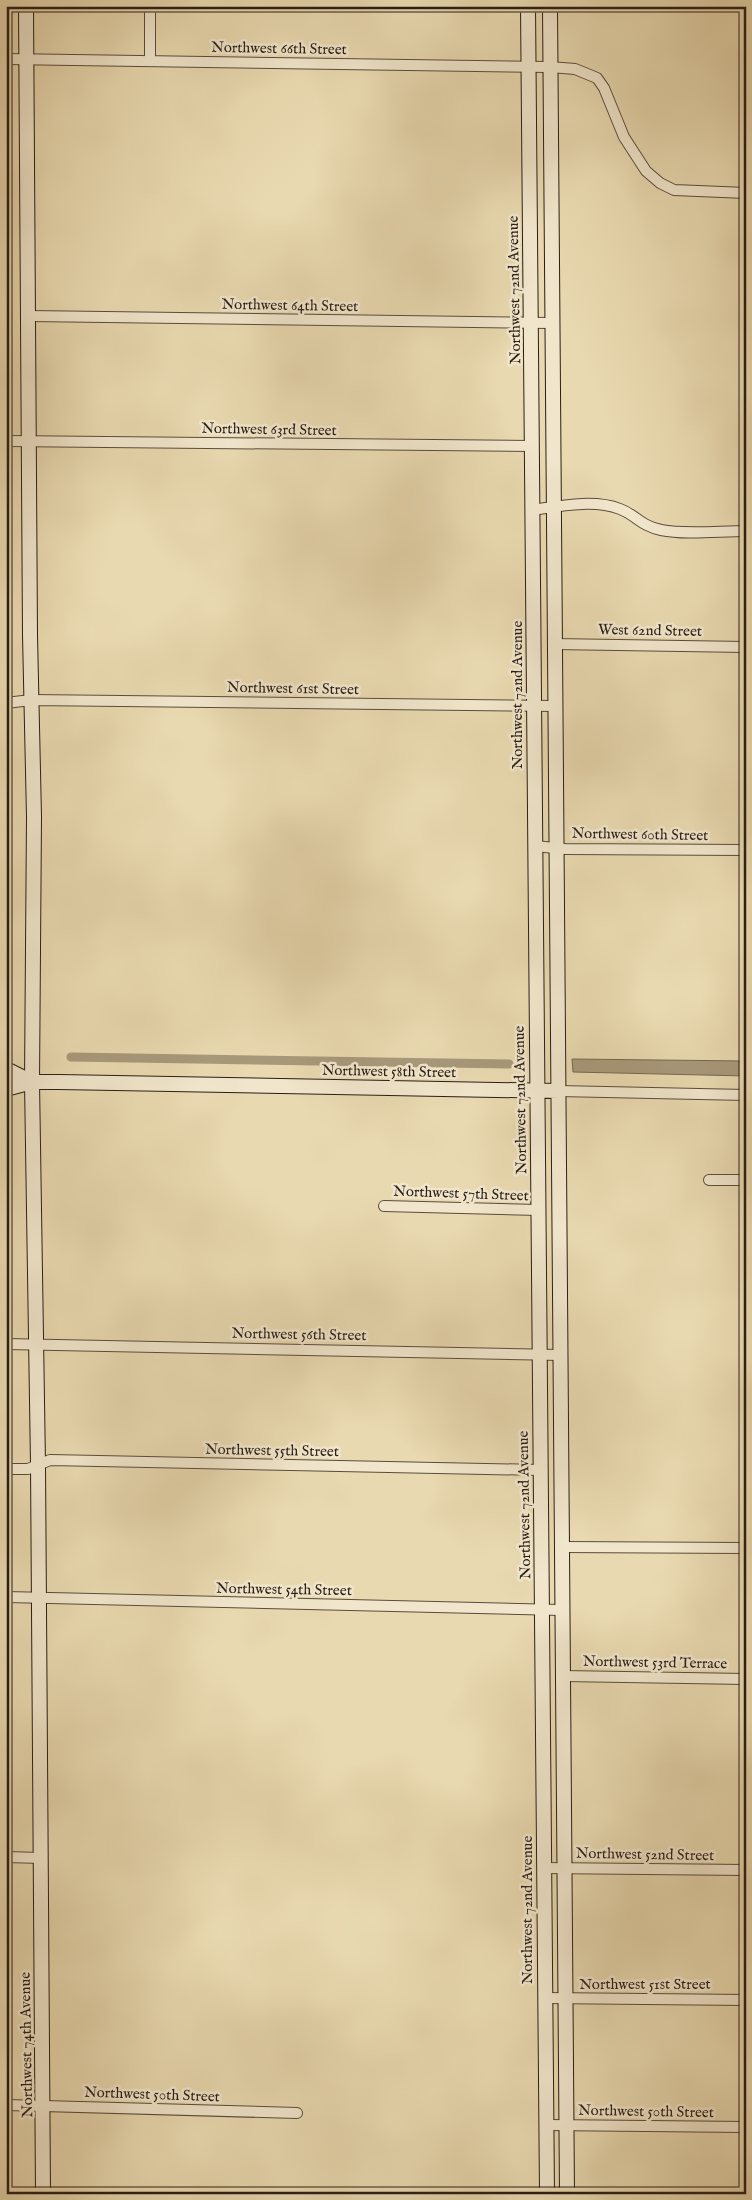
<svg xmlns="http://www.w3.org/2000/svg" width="752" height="2200" viewBox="0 0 752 2200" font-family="'IM FELL English',serif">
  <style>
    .water { fill: #a8997b; stroke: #756852 }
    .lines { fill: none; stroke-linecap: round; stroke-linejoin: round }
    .canal { stroke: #a8997b; stroke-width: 9 }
    .street-casing { stroke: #594d3c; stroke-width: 12 }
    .secondary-casing { stroke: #291e15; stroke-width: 16 }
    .street { stroke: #f1e6cc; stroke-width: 10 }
    .secondary { stroke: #f1e6cc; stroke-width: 14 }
    .labels { text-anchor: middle; stroke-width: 5; stroke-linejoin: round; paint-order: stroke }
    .street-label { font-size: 15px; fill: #291e15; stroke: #f1e6cc }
  </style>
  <rect width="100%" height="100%" fill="#e9d9b0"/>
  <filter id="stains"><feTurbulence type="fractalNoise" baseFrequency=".004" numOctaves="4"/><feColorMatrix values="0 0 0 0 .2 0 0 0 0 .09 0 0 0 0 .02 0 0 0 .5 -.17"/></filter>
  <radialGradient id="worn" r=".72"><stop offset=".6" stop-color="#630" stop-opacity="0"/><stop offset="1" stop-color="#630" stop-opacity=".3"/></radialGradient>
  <path class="water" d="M572,1059L746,1061V1076L573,1072Z"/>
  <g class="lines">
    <path class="canal" d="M71,1057L509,1064"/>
    <g class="street-casing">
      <path id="street" d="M6,59L550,67L575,69L597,78L604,88L624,137L646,171L660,183L674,190L746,193
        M150,60V6
        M29,316L551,323
        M6,441L532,446
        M532,510C560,506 594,499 620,509C636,515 641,526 661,530C686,535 719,531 746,531
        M553,644L746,647
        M6,703L31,700L554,706
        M535,846L565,849L746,850
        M558,1091L746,1095
        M709,1180H746
        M384,1206L538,1210
        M6,1344L560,1355
        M6,1469H28L50,1460L540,1470
        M562,1547L746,1548
        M6,1597L561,1610
        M563,1676L746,1679
        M6,1857L41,1858
        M543,1868L746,1870
        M544,1998L746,2000
        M6,2105L297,2113
        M546,2125L746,2127"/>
    </g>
    <g class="secondary-casing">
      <path id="secondary" d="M26,6L30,635L34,817L32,1082L38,1464L43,2194
        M528,6L547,2194
        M550,6L567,2194
        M6,1069L32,1082
        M6,1089L32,1082H59L558,1091"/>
    </g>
    <use href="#street" class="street"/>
    <use href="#secondary" class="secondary"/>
  </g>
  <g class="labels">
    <g class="street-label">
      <text transform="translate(279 48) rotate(1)" y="5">Northwest 66th Street</text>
      <text transform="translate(514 290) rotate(-91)" y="5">Northwest 72nd Avenue</text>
      <text transform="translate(290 305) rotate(1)" y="5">Northwest 64th Street</text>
      <text transform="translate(269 429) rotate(1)" y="5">Northwest 63rd Street</text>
      <text transform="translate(650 630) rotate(1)" y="5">West 62nd Street</text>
      <text transform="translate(293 688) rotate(1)" y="5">Northwest 61st Street</text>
      <text transform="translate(517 695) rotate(-90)" y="5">Northwest 72nd Avenue</text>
      <text transform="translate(640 834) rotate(1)" y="5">Northwest 60th Street</text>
      <text transform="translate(389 1071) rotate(1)" y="5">Northwest 58th Street</text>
      <text transform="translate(520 1100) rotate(-91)" y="5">Northwest 72nd Avenue</text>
      <text transform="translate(461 1193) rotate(2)" y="5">Northwest 57th Street</text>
      <text transform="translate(299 1334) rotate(1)" y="5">Northwest 56th Street</text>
      <text transform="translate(272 1450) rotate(1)" y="5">Northwest 55th Street</text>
      <text transform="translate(524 1505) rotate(-91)" y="5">Northwest 72nd Avenue</text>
      <text transform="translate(284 1589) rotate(1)" y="5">Northwest 54th Street</text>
      <text transform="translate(655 1662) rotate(1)" y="5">Northwest 53rd Terrace</text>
      <text transform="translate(645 1854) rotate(1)" y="5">Northwest 52nd Street</text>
      <text transform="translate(527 1910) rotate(-90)" y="5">Northwest 72nd Avenue</text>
      <text x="645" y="1989">Northwest 51st Street</text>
      <text transform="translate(26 2045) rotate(-91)" y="5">Northwest 74th Avenue</text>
      <text transform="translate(152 2094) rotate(2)" y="5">Northwest 50th Street</text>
      <text transform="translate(646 2111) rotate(1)" y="5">Northwest 50th Street</text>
    </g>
  </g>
  <rect width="752" height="2200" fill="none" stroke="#e9d9b0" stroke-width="25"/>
  <rect x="8" y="8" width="737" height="2185" fill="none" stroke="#291e15" stroke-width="2.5"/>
  <rect x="12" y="12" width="727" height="2175" fill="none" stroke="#291e15"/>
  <rect width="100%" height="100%" filter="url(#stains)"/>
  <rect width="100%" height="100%" fill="url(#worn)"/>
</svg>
